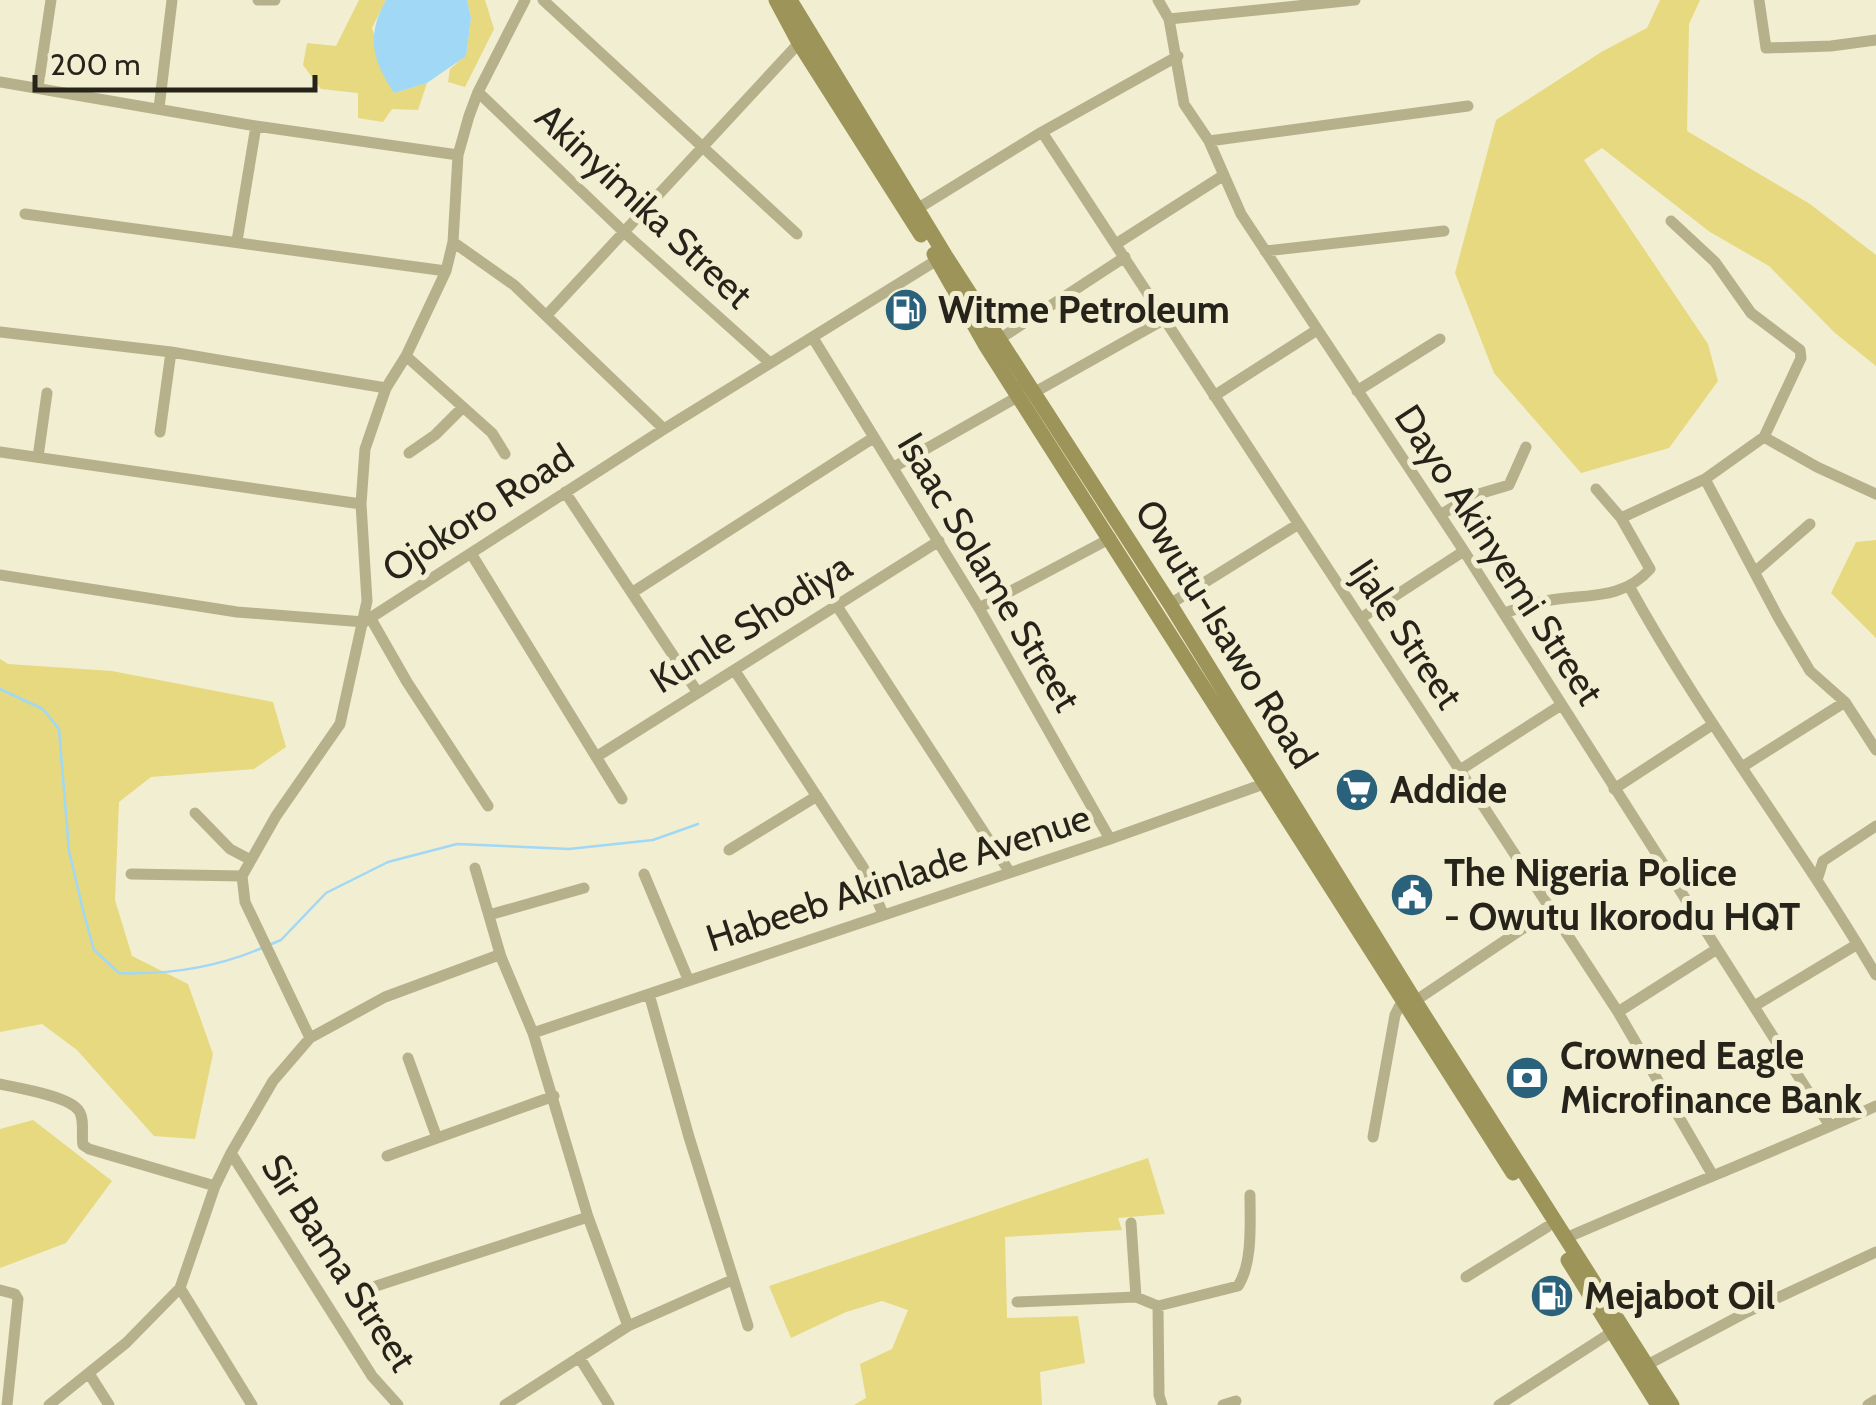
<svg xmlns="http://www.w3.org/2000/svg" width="1876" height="1405" viewBox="0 0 1876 1405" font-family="Cabin,sans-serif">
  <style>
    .green { fill: #e6d97f }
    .water { fill: #a0d8f5 }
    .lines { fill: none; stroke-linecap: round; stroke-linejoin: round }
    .stream { stroke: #a0d8f5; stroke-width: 2.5 }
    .street { stroke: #b7b18b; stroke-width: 11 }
    .secondary { stroke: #9c9459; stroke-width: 15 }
    .labels { text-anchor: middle; stroke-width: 10; stroke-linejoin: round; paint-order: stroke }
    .street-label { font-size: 38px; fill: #26241a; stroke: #f2eed1 }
    .poi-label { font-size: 38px; font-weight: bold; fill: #26241a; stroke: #f2eed1; text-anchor: start }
  </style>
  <rect width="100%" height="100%" fill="#f2eed1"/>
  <path class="green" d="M359,0H386L372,28L394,93L427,83L418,110L392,109L383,122L358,118V93L321,89L303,65L307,43L336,46Z
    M467,0H485L494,29L465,87L448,82L450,69L466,55L471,18Z
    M1660,0H1700L1689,24L1687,131L1810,204L1876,255V366L1835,333L1769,266L1710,232L1602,148L1584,160L1708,344L1718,381L1669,448L1581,473L1494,373L1455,273L1496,120L1603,51L1647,28Z
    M1876,540V638L1831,593L1856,542Z
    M0,659L8,664L112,671L273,702L286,747L254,769L151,777L119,802L115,900L132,956L188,984L213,1054L195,1139L154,1136L77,1050L42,1024L0,1032Z
    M33,1120L112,1181L66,1243L0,1268V1129Z
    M1148,1158L1165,1214L1118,1218L1122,1230L1005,1237L1007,1318L1078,1316L1085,1363L1040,1372L1042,1405H854L866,1398L860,1364L892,1349L908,1310L882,1301L846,1312L791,1338L769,1286Z"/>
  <path class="water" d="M386,0H467L471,18L466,56L427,83L394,93C372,59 366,36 386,0Z"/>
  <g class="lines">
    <path class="stream" d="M0,689L43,709L59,729L69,851L84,914L94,950L119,973C169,975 215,968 262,948
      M269,945L281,940L326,893L388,862L457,844L569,849L653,840L698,824"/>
    <path class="street" d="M258,0H275
      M543,0L797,234
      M1158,0L1169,19L1184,104L1209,141L1241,214L1464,551L1830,1126
      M1759,0L1766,48L1831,46L1876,40
      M1169,19L1355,0
      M0,82L256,126L458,155
      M38,87L51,0
      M478,92L625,233L770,363
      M159,108L172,0
      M1042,132L1618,1012L1712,1174
      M1209,141L1468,106
      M917,209L1042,132L1178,56
      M25,214L446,271
      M1671,221L1715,262L1751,313L1800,350L1801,358L1764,437
      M237,241L256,126
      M453,242L514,285L664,429
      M1116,244L1224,175
      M1265,251L1444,231
      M546,316L799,43
      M0,332L171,352L386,388
      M813,338L979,608L1110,839
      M1001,338L1125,257
      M406,356L492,433L505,454
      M1357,391L1440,339
      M1035,392L1165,319
      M1214,396L1317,330
      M160,432L171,352
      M0,452L361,504
      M409,453L435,435L463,407
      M38,457L47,393
      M894,467L1019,396
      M1705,479L1778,617L1810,671L1845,702L1876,750
      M1596,489L1621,518
      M565,492L698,693
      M1440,515L1472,496L1509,485L1526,447
      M472,555L622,799
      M1756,571L1810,524
      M0,575L237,612L364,622L664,429L937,260
      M1629,586C1703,721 1798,842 1876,975
      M633,592L873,438
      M1170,604L1297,525
      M837,606L1009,871
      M979,608L1111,538
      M1504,613C1520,608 1536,602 1551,600C1587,594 1623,600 1650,569L1621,518L1705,479L1764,437L1817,467L1876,494
      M1361,618L1464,551
      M371,619L407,682L488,806
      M735,671L863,867L883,914
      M596,757L939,541
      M1742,767L1845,702
      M1460,770L1561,705
      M1614,789L1712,725
      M195,813L230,849L249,859
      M729,850L817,796
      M475,868L501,957L533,1033L588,1217L628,1326
      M131,874L242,876
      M644,874L688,979
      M1817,880L1823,861L1876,826
      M489,915L584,888
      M649,994L689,1137L748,1326
      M1415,1001L1549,911
      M1756,1005L1856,945
      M1618,1012L1717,949
      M533,1033L1110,839L1258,786L1264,777
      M310,1038L245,902L242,876L276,816L340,724L367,601L361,504L365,449L386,388L406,356L446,271L453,242L458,155L469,116L478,92L525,0
      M408,1058L437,1138
      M0,1084C18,1088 70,1096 79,1111C85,1120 81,1135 83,1145L89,1149L215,1186
      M1373,1137L1395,1015L1399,1007L1404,1006
      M231,1153L372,1376L398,1405
      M387,1156L554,1096
      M1131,1223L1136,1297
      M1566,1238C1669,1193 1774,1152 1876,1106
      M1466,1277L1547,1227
      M180,1288L252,1405
      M367,1289L588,1217
      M0,1290L15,1294L18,1299L7,1405
      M1017,1302L1136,1297L1158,1306L1238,1286C1253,1263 1250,1222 1250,1195
      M1158,1306L1159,1395L1162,1405
      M579,1357L609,1405
      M1647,1365L1747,1312L1876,1252
      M90,1375L109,1405
      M49,1405L126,1343L180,1288L215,1186L231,1153L273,1081L310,1038L385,997L496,956L501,957
      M505,1405L628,1326L732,1280
      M1223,1405L1236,1401
      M1499,1405L1612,1332
      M1868,1405L1876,1400"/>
    <path class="secondary" d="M776,0L799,43L921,235
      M790,0L945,255L1170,604L1415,1001L1672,1405
      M934,254L986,346L1513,1173
      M1568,1260L1658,1405"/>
  </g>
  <defs>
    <g id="fuel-disc" transform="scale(2.25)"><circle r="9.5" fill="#2a627c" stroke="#f2eed1"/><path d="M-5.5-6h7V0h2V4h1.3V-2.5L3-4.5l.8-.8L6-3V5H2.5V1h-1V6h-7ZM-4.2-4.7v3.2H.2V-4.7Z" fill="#fff"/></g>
    <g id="supermarket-disc" transform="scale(2.25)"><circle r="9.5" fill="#2a627c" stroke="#f2eed1"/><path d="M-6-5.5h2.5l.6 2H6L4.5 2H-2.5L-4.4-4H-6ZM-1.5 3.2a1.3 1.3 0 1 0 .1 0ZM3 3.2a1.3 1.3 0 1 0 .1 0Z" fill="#fff"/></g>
    <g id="civic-disc" transform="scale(2.25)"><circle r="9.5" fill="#2a627c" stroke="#f2eed1"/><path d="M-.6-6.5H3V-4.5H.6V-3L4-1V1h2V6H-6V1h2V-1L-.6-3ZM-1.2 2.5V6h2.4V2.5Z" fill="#fff"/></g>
    <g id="bank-disc" transform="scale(2.25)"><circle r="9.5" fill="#2a627c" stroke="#f2eed1"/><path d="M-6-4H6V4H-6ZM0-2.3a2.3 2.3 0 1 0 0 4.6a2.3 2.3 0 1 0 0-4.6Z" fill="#fff"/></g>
  </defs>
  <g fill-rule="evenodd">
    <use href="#fuel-disc" x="906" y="310"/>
    <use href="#supermarket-disc" x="1357" y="790"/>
    <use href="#civic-disc" x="1412" y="895"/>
    <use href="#bank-disc" x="1527" y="1078"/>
    <use href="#fuel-disc" x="1552" y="1296"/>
  </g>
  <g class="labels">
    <g class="street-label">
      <text transform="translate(644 206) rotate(43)" y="13">Akinyimika Street</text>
      <text transform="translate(478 513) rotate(-33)" y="13">Ojokoro Road</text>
      <text transform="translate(1499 555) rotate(57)" y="13">Dayo Akinyemi Street</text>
      <text transform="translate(989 572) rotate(59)" y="13">Isaac Solame Street</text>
      <text transform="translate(751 623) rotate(-32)" y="13">Kunle Shodiya</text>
      <text transform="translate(1226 634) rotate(58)" y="13">Owutu-Isawo Road</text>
      <text transform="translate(1406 634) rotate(56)" y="13">Ijale Street</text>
      <text transform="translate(898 878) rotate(-18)" y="13">Habeeb Akinlade Avenue</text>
      <text transform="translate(339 1263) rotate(57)" y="13">Sir Bama Street</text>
    </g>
    <g class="poi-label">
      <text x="938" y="323">Witme Petroleum</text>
      <text x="1390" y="803">Addide</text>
      <text x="1444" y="886">The Nigeria Police<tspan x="1444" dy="44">- Owutu Ikorodu HQT</tspan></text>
      <text x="1560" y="1069">Crowned Eagle<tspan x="1560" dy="44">Microfinance Bank</tspan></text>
      <text x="1584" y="1309">Mejabot Oil</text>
    </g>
  </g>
  <path d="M35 75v15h280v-15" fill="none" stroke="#26241a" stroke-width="5"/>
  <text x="50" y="75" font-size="30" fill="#26241a" stroke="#f2eed1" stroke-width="8" paint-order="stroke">200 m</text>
</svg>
